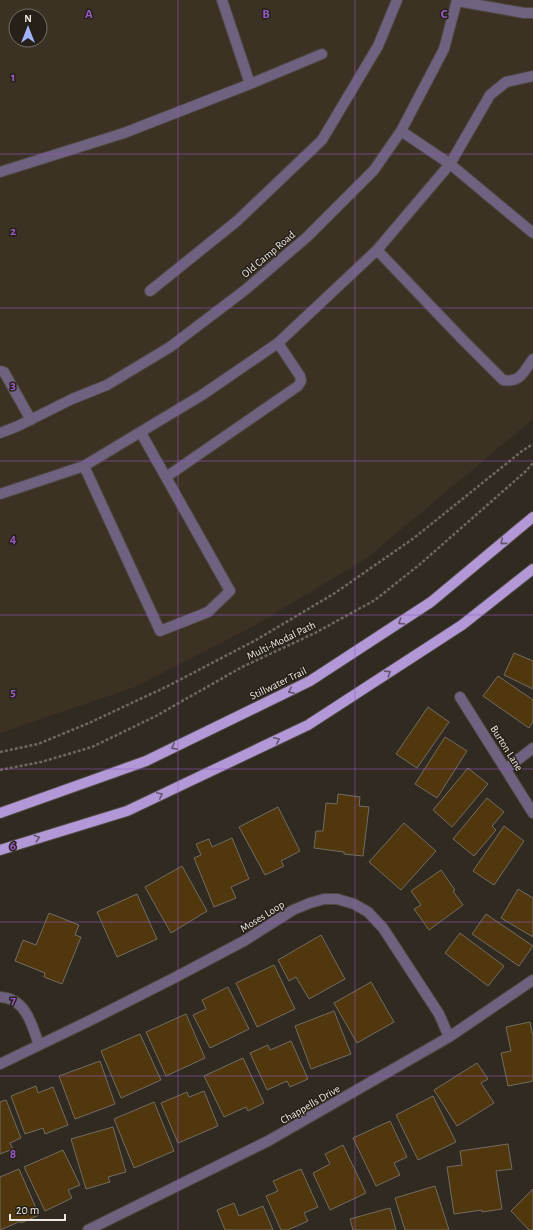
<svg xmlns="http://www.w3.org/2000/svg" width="533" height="1230" viewBox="0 0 533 1230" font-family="'Alegreya Sans',sans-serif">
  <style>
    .built { fill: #3c3224; fill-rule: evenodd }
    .building { fill: #50370e; stroke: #736c63 }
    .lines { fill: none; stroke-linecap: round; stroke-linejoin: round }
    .minor-casing { stroke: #4e4840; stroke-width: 12 }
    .major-casing { stroke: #4e4840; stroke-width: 12 }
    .path { stroke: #6d6860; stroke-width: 2.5; stroke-dasharray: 3 2; stroke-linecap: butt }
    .minor { stroke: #6e6280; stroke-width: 10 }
    .major { stroke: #b298d6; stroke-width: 10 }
    .oneway { stroke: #65566d }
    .grid { fill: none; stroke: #975bc8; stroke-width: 1; stroke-opacity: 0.55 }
    .labels { text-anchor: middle; stroke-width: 3; stroke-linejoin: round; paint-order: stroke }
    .street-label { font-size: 11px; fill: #ebe7e1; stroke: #262018 }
    .grid-label { font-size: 13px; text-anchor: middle; font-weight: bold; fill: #975bc8; stroke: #262018; stroke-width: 3; stroke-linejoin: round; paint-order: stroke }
  </style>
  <rect width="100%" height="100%" fill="#302a21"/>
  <path class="built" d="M0,0H533V419L367,558L254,626L135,687L0,733ZM16,16H40V40H16Z"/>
  <path class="building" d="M514,653L533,661V689L504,675Z
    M498,676L533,700V722L529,728L483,696Z
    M428,707L449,722L417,768L396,754Z
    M445,737L467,751L437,798L415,784Z
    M468,768L488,784L452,827L433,810Z
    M338,794L360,797L359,806L369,807L363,856L344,854V852L314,848L316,831H323L326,803L337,804Z
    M487,798L504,812L492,826L496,830L474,856L453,839Z
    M278,807L300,851L281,861L284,866L265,875L239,827Z
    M404,823L436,851L401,890L369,862Z
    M504,826L524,841L494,885L473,871Z
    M232,838L249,879L231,887L236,898L214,907L194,858L201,855L196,844L209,839L212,847Z
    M182,866L207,911L171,933L145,887Z
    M441,870L455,890L453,891L463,905L429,930L414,909L421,905L411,891Z
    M518,889L533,898V937L501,918Z
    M137,894L157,939L117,957L97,912Z
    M49,913L79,925L75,935L81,937L62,984L44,977L45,973L15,961L23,940L36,945Z
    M486,914L533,946L519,966L472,934Z
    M460,933L504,966L488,986L445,953Z
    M321,935L345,979L309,999L296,977L289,981L278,960Z
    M274,965L295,1009L257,1027L236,983Z
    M371,982L394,1022L357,1043L334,1003Z
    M228,987L249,1029L210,1048L193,1015L206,1009L202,1000Z
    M334,1011L351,1054L311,1069L295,1026Z
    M186,1014L205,1058L166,1076L146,1032Z
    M530,1022L533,1037V1081L508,1086L501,1053L511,1051L506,1027Z
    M140,1034L161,1080L121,1098L101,1051Z
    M291,1041L308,1079L290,1087L287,1081L267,1090L250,1053L268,1045L270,1050Z
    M243,1058L264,1103L248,1111L246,1107L224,1117L204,1076Z
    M100,1061L115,1104L75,1119L59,1076Z
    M477,1063L488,1079L481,1083L494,1103L457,1126L434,1090Z
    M36,1086L38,1093L53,1087L68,1125L45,1134L43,1128L25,1134L11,1096Z
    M204,1091L218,1126L178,1143L161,1103L187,1092L189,1097Z
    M433,1096L456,1142L418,1160L396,1115Z
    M6,1100L21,1138L10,1143L13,1149L0,1154V1102Z
    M154,1102L174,1151L134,1168L114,1119Z
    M390,1121L407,1157L394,1163L400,1175L376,1186L353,1138Z
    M113,1127L126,1172L108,1177L110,1182L86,1189L71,1139Z
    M508,1144L512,1169L496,1171L502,1209L482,1212V1210L454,1214L447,1167L462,1165L460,1151Z
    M343,1145L366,1193L330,1210L313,1173L330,1164L325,1154Z
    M63,1150L80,1185L68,1190L72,1198L45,1211L24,1167Z
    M19,1169L39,1215L21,1223V1221L0,1230V1177Z
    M301,1169L318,1207L304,1213L308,1221L288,1230H281L266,1196L278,1191L273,1181Z
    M435,1186L449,1230H405L395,1198Z
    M533,1189V1230H529L511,1211Z
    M234,1203L239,1216L263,1206L273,1230H225L217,1210Z
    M390,1208L396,1230H353L350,1219Z"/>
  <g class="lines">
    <g class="minor-casing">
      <path id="minor" d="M222,0L250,84
        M457,1L524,13H533
        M401,131L450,164L533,233
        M0,172L124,133L250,84L322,54
        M377,250L463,340L503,380C521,383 523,372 533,359
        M150,291L237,221L322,140L378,46L397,0
        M0,371L4,372L31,420
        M0,433L18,426L72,399L107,385L170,347L245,290L307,237L374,170L401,131L444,49L457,0
        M84,466L160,631L208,612L230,591L141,433
        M166,477L298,386L301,381L300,376L278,343
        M0,494L84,466L202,395L278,343L377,250L450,164L490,95L506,82L533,76
        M460,697L533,813
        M506,769L533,748
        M0,997C26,998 32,1025 39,1045
        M0,1064L93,1019L172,979L244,941L293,910L310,903L324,899H337L354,904L368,912L383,928L439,1014L449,1037
        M88,1230L268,1141L449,1037L533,980"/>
    </g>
    <g class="major-casing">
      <path id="major" d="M0,813L146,761L310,681L431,602L533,517
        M0,850L127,811L308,725L462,625L533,569"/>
    </g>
    <path class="path" d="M0,752L38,744L89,723L168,686L256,640L335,593L414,538L522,451L533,444
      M0,770L41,762L92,747L156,716L242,667L315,633L375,600L419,565L526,471L533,463"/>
    <use href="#minor" class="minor"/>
    <use href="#major" class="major"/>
  </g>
  <defs><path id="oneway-chevron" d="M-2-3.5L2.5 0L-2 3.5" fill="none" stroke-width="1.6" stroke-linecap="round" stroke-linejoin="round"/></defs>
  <g class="oneway">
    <use href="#oneway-chevron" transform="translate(503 542) rotate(140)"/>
    <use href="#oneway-chevron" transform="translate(401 622) rotate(147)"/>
    <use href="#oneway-chevron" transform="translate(388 673) rotate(-33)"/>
    <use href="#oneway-chevron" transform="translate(291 691) rotate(154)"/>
    <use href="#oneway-chevron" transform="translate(277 740) rotate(-25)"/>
    <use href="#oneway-chevron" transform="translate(174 747) rotate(154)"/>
    <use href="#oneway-chevron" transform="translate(160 795) rotate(-25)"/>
    <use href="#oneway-chevron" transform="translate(37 838) rotate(-17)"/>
  </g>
  <path class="grid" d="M178,0V1230M355,0V1230M0,154H533M0,308H533M0,461H533M0,615H533M0,769H533M0,922H533M0,1076H533"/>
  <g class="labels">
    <g class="street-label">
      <text transform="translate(268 254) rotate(-40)" y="4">Old Camp Road</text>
      <text transform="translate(281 640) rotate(-26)" y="4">Multi-Modal Path</text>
      <text transform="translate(278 683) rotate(-26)" y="4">Stillwater Trail</text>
      <text transform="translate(507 748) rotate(58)" y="4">Burton Lane</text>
      <text transform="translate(262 916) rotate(-32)" y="4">Moses Loop</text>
      <text transform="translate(310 1104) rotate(-30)" y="4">Chappells Drive</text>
    </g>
  </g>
  <g class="grid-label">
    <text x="89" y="18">A</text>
    <text x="266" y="18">B</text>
    <text x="444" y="18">C</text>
    <text x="13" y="81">1</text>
    <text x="13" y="235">2</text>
    <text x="13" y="389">3</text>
    <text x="13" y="543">4</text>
    <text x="13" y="696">5</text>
    <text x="13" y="850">6</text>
    <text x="13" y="1004">7</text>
    <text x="13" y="1158">8</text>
  </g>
  <g transform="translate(28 28)"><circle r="19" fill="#262018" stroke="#757068"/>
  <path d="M0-3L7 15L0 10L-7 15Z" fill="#a4b2fc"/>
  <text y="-6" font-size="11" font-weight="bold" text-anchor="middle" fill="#ebe7e1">N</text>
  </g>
  <path d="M10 1214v6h55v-6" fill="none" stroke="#ebe7e1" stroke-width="2"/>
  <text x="16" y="1214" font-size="12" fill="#ebe7e1" stroke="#262018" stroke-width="3" paint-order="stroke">20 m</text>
</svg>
